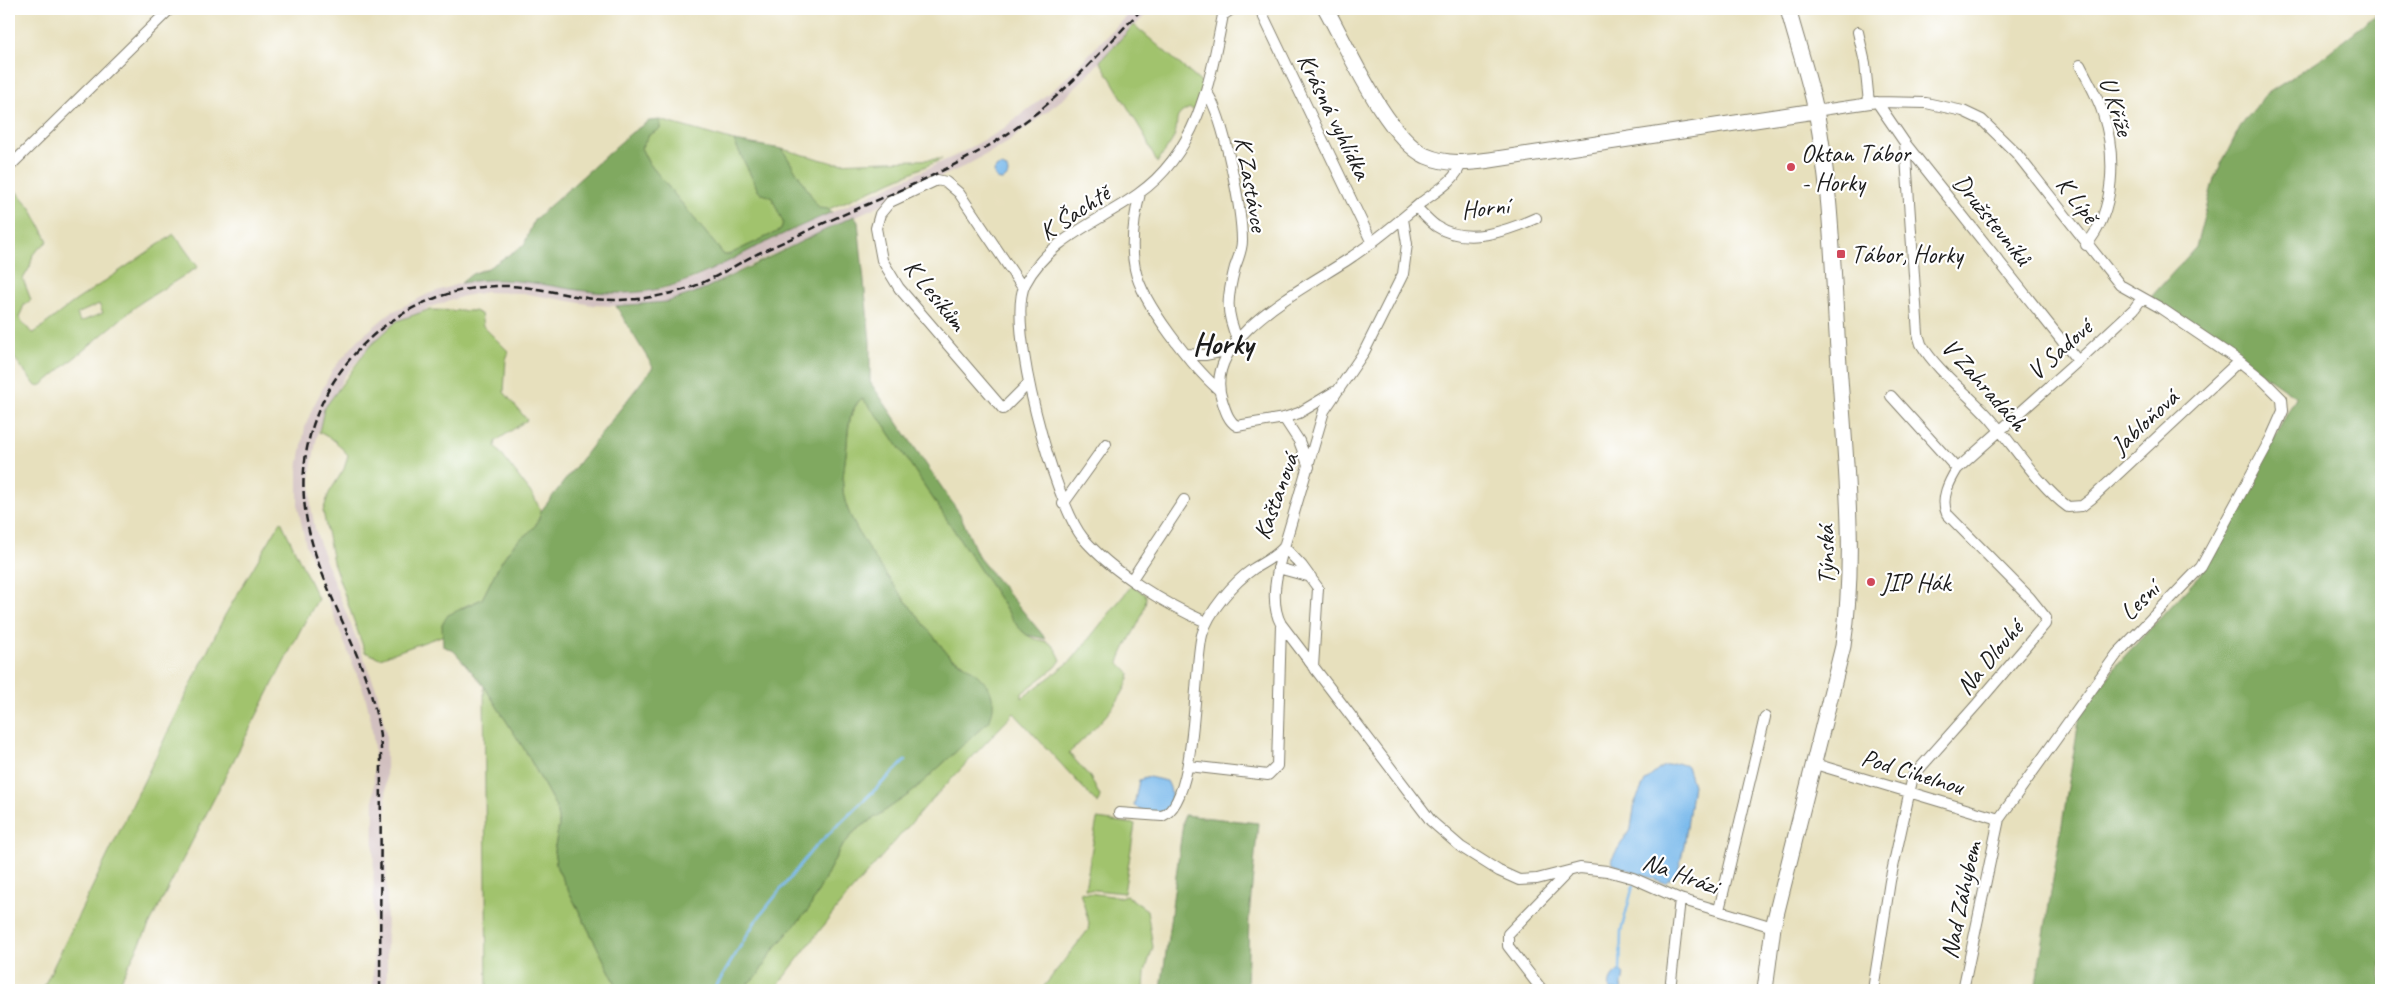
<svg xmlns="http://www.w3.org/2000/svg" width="2390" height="999" viewBox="0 0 2390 999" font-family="Caveat,sans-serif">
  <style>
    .industrial { fill: #d1bfbf }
    .green { fill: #a1c36d; stroke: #5e7044; fill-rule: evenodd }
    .forest { fill: #80a960; stroke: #4e623e }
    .water { fill: #77b8eb; stroke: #4a6a84 }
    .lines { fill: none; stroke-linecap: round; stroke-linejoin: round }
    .stream { stroke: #77b8eb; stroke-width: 2.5 }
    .street-casing { stroke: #827e6c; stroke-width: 12 }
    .secondary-casing { stroke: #827e6c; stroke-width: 17 }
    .street { stroke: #fff; stroke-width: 10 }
    .secondary { stroke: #fff; stroke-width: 15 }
    .rail { stroke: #1c1c1c; stroke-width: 2.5; stroke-dasharray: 8 4; stroke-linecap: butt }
    .poi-dot { fill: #d1495b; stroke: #fff; stroke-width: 2 }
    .labels { text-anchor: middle; stroke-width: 4.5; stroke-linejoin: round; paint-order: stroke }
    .street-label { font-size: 25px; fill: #1c1c1c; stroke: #fff }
    .poi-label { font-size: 25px; fill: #1c1c1c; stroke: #fff; text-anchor: start }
    .district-label { font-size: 30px; font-weight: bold; fill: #1c1c1c; stroke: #fff }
  </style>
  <rect width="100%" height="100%" fill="#fff"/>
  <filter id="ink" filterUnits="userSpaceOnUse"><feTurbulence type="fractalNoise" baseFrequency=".02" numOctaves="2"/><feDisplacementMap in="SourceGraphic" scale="10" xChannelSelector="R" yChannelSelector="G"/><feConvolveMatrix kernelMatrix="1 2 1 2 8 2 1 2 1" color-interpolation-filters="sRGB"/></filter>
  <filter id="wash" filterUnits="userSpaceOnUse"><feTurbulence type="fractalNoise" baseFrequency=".0096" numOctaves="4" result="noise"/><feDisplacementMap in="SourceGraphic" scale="20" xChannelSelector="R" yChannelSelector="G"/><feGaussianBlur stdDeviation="1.12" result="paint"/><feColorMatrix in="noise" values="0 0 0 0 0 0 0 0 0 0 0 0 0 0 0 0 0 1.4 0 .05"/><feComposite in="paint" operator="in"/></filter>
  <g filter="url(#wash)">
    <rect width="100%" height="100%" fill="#e7e0bd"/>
    <path class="industrial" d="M1133,9H1151L1068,95L1007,143L965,166L758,261L700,291L667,302L616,306L593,305L522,293L486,292L464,296L433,306L397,324L368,348L344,377L325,412L318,431L311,469V507L315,529L326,562L377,691L386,733L387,990H373L374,748L371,721L365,695L306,545L298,508V468L305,427L313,407L333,369L359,339L390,313L428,294L461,283L485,279L523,280L595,292L616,293L664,289L694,279L752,249L959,154L1000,131L1059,85Z"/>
    <path class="green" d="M1134,25L1204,85L1195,111L1190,108C1172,116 1179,121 1175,134C1172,144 1162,154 1157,163L1143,133L1100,61Z
      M660,120L734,141L759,192L772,198L783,222L781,230L728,255H724L648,162L641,148L649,135L660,129Z
      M782,149L834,163L942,159L829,209H819Z
      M10,184L31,208L48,241L33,254L30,267L23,279L31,300L24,305L19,318L31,332L34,333L71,304L174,234L198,267L140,303L42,385L36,386L9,351ZM99,304L103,313L80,322L77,314Z
      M428,310L474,311L481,314L483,326L509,352L506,359L504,392L527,420L496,441L495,446L534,497L541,511C536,534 524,532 511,548C498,564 491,582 482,599L463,607L442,624L444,635L380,658L365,652L333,562L323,511L329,493L344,469L348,455L335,441L319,432L324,409L369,347L397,321Z
      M862,398L883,423L1018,627C1021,629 1024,633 1027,635C1043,645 1050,634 1061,660L1056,667L1022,693V698L1071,661L1132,585L1146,595C1146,620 1126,639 1119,663L1130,674C1125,701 1089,734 1069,753L1090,777L1100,796L1098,804L1014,713L926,806L841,903L774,990H740L758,975L774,949L809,909L840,849L855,831L911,793L988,722V686L963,663L949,656C921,619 845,533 843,489C842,475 846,458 847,444C848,428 850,409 862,398Z
      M281,521L318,599L303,625L116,990H42L225,615Z
      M484,686L526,752L556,807L559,825L554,851L557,868L619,990H487Z
      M1097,819L1135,824L1124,893L1085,889Z
      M1080,892L1120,897L1126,895L1147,910L1153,947L1145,972L1144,990H1041L1088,930L1089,923Z"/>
    <path class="forest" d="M2381,11V990H2070L2066,987L2056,990H2035L2080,714L2121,660L2201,574L2296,397L2151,297L2196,247L2214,178L2240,127L2265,95L2320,59Z
      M660,120V129L649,135L641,148L648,162L724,255H728L781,230L783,222L772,198L759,192L734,141L782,149L819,208L829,209L832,212C805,224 778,236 752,249C706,273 670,294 616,293C562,293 518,272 461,283L472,274L488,268L524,245L534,220L631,133L649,121Z
      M854,216L858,222L870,341V382L960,514L979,558L1046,639L1027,635L1018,627L883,423L862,398C849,409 848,428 847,444C846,459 842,475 843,490C846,533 921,619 949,656C974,669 1006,692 988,722L911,793L855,831L840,849L809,909L774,949L758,975L740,990H619L557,868L554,851L559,825L556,807L526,752L484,686L454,651L443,646L442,624L448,615L482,599C491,582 498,564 511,548C524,532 536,534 541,511L653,367L616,306L667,302L700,291Z
      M1184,815L1258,823L1249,917L1247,990H1161Z"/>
    <path class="water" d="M994 173a7 7 0 1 1 14 0a7 7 0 1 1-14 0Z
      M1677,763L1687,766L1693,785L1685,841L1678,872L1665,883L1613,864L1612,858L1631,828L1635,802L1645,781L1662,767Z
      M1149,777L1167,781C1173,792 1172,799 1167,810L1152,815L1134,806L1139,780Z
      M1620,970L1624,974L1621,990H1610C1608,981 1612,975 1620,970Z"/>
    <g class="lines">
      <path class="stream" d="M1620,973L1621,931L1633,886
        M714,990L755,922L812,850L906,760"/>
    </g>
  </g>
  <g filter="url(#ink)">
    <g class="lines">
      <g class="street-casing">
        <path id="street" d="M1260,9L1372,243
          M1858,32L1865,63L1869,103
          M2080,65C2088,81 2098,97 2103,114C2116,154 2116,211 2086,245
          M1207,93C1224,117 1242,210 1242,241C1242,250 1238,259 1235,267C1227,298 1225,311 1238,341
          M1877,102L1905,143L2078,361
          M1815,111L1877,102L1926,103L1963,111L1982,120L2016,153L2120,285L2159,307L2239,361L2264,381L2282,399L2283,411L2271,438L2201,567L2117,654L1999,819L1963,990
          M1905,143L1918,334L1921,344C1939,374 1972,396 1994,423C2016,449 2041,488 2068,507L2082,506L2091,499L2239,361
          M9,167L170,9
          M1140,193C1134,217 1130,245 1135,269C1142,304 1193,367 1219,390
          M1416,207C1422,213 1429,221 1436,226C1466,246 1507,231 1536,218
          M1023,288L959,193L946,182L937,180L890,202L880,214L876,228L882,260L899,288L1003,409L1029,383
          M1186,354L1205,355L1230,350
          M1334,392L1299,413L1284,418L1237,426C1228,421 1225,409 1222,400C1200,336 1312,285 1353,256C1377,240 1399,221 1422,202C1436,191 1456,181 1461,163
          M1284,418L1299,441L1309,467
          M1957,469L2078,361L2134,309L2142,298
          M1063,504L1106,444
          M1284,547L1302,566L1318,588L1313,667
          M1283,549C1277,572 1269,602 1281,624L1431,821L1461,847L1499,871L1519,880L1537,879L1580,868L1607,871L1633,878L1680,899L1773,927
          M1278,568L1311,577
          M1132,579L1184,500
          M1206,622C1165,604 1112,572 1083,538C1055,504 1005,324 1025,284C1049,238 1099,222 1138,194C1198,152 1210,81 1223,15L1232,9
          M1815,764L1999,819
          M1189,766L1268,775L1277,766L1281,624
          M1119,813L1162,816C1198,803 1193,671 1202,635C1208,612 1234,582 1253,569C1264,562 1274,558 1284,547L1324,411L1364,352L1403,274L1407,244L1403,219
          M1719,910L1765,717
          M1542,990L1508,946V934L1569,871
          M1670,990L1680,899
          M1873,990L1890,881L1913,776L1977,704L2045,624L2046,618L2030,598L1947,514C1940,499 1949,482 1957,469L1891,396"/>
      </g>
      <g class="secondary-casing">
        <path id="secondary" d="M1326,9C1348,48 1386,137 1426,156C1447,165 1468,163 1490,160L1815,111
          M1765,990L1773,927L1843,646C1856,557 1846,468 1840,378C1833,291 1833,196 1816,111C1809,77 1797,43 1788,9"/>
      </g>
      <use href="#street" class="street"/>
      <use href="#secondary" class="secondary"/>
      <path class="rail" d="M380,990L381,748C375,650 296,570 304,470C312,369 401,285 503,286C534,286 563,295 594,299C627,302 660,298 692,287C714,279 735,265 757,254C774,246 793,238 811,229C881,197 961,169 1023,123C1068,91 1104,48 1142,9"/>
    </g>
  </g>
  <g class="poi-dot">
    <circle cx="1791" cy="167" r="5"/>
    <rect x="1836" y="249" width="10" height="10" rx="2.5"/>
    <circle cx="1871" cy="582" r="5"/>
  </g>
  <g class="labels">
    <g class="street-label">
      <text transform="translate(2117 106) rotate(72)" y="9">U Kříže</text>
      <text transform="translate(1335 116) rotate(64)" y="9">Krásná vyhlídka</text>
      <text transform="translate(1252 184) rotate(80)" y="9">K Zastávce</text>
      <text transform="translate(2078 199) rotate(52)" y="9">K Lípě</text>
      <text transform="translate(1485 207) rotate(-6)" y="9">Horní</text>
      <text transform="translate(1074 212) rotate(-34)" y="9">K Šachtě</text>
      <text transform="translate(1993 219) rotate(51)" y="9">Družstevníků</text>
      <text transform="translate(936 294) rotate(51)" y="9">K Lesíkům</text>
      <text transform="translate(2059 349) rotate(-42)" y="9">V Sadové</text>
      <text transform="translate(1985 384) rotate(48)" y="9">V Zahradách</text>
      <text transform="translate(2144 421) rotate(-43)" y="9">Jabloňová</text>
      <text transform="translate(1275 496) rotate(-70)" y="9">Kaštanová</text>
      <text transform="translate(1825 555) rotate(-91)" y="9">Týnská</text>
      <text transform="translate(2139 600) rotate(-45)" y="9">Lesní</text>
      <text transform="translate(1989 657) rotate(-50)" y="9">Na Dlouhé</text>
      <text transform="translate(1913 771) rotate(17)" y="9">Pod Cihelnou</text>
      <text transform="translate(1681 873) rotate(20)" y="9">Na Hrázi</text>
      <text transform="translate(1960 900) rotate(-78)" y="9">Nad Záhybem</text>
    </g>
    <g class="poi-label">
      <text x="1801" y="162">Oktan Tábor<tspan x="1801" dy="29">- Horky</tspan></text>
      <text x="1851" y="263">Tábor, Horky</text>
      <text x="1881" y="591">JIP Hák</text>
    </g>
    <g class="district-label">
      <text x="1223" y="354">Horky</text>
    </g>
  </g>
  <rect width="2390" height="999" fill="none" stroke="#fff" stroke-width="30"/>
</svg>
